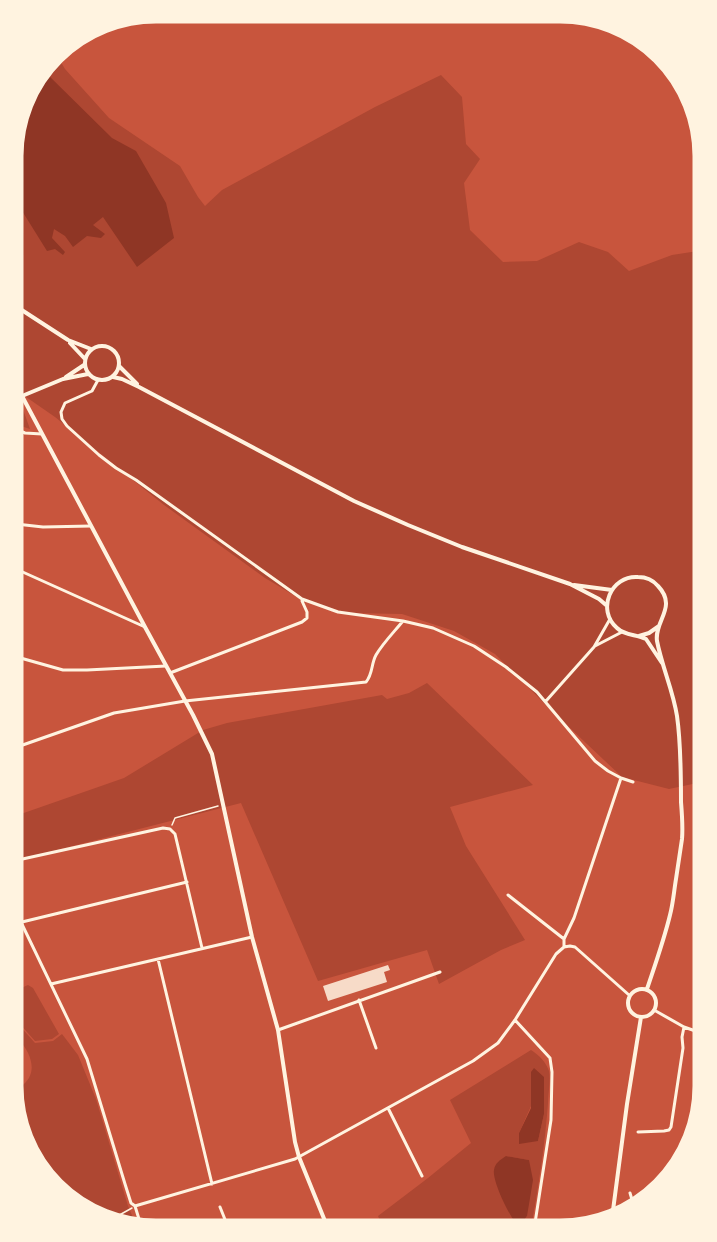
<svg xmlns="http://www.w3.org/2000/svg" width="717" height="1242" viewBox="0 0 717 1242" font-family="'Alegreya Sans',sans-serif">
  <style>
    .green { fill: #ae4732; fill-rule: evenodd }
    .water { fill: #8f3625 }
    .building { fill: #f7dbc8 }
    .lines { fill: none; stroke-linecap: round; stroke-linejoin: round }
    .path { stroke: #fff3e0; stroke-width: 1.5 }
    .minor { stroke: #fff3e0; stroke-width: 3 }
    .tertiary { stroke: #fff3e0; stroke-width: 4 }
    .secondary { stroke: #fff3e0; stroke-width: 4 }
    .rim { fill: none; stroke: #fff3e0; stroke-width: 3 }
  </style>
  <rect width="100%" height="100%" fill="#c8553d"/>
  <path class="green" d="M56,54L65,69L109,118L180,166L198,197L205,206L222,190L375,107L441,75L462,97L466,144L480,159L464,183L470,230L503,262L537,261L579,242L608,252L629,271L672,255L698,251L702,782L669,789L622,777L552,711L495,654L454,631L402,614L349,613L302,600L265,578L164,505L55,417L16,390L30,429L15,424L13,138L27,93Z
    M427,683L533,785L450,807L466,846L525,940L501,950L439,984L427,950L318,981L241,803L18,860V815L124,778L203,730L227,723L382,695L387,699L409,693Z
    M28,985L33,988L59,1034L52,1039L35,1041L19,1023V989Z
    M19,1025L35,1043L53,1041L62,1034L78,1055L96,1099L128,1206L138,1229L62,1194L20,1132V1087C39,1075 32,1054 19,1040Z
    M531,1050C539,1055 546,1062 549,1071C551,1080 548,1093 548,1103C545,1144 539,1183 532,1223H522L527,1216L529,1160L506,1156L515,1222L518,1223L382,1225L378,1216L428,1178L471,1143L450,1100ZM544,1077V1114L538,1141L519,1133Z"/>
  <path class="water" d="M44,71L112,138L136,151L166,203L174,238L137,267L103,217L93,225L105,234L101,238L87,236L73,247L65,236L54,229L52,238L65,252L63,255L55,249L47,251L14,198L13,138L27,93Z
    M534,1068L544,1077V1114L538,1141L519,1144V1133L531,1108V1072Z
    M506,1156L529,1160L533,1180L527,1216L522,1223L515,1222C508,1213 492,1180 494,1170C495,1163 500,1160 506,1156Z"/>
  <path class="building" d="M388,965L390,970L384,972L387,982L328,1001L323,986Z"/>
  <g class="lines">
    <path class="path" d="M172,825L175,818L218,806
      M114,1218L132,1208"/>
    <path class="minor" d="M98,380L92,391L65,403L61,412L62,419L67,426L99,455L116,468L136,480L302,599L338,612L403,621L433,628L474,646L506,667L537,692L595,761L608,771L621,778L633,782
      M15,384L22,396
      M15,429L25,433L42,434
      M16,524L43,527L91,526
      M16,569L145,627
      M595,646L622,632
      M17,657L63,670H87L166,666
      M170,673L302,622L307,618V612L302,601
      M546,701L594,647L610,619
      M17,747L114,713L185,701L366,682C373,674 371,664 376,655C383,643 394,632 403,621
      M18,860L163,828L170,829L175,834L202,948
      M508,895L564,939
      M18,916L87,1059L125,1184L131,1203L135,1206L142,1229
      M22,922L187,882
      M564,947V939L574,918L621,778
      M564,947L570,946L575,947L629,995
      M158,959L212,1184
      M51,984L252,937
      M359,1000L376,1048
      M654,1010L684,1027L704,1034
      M515,1020L550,1058L552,1072L551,1120L535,1223
      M278,1030L440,972
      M697,1032L704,1018
      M388,1108L422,1176
      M638,1132L664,1131L669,1130L671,1127L683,1048L682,1037L684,1027
      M630,1193L633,1203
      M135,1206L295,1159L473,1061L498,1043L515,1020L556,954L564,947
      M220,1207L228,1227"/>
    <path class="tertiary" d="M119,366L137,384
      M113,377L122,379L139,387L354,501L408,525L462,547L570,584L599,599L606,605
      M574,585L612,590
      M639,636L649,633L659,626
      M628 1003a14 14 0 1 1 28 0a14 14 0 1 1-28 0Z
      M647,989C655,965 664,940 670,915C673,904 674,891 676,879C678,866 680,852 682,839C683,827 682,814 681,802C681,774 681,744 677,716C673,690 662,667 657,641C654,621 678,607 658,586C653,580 646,577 638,577C611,575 596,610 617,628C625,636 636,634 646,639L662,663
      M612,1218L627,1104L641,1017"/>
    <path class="secondary" d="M14,305L68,340L91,349
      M70,343L85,359
      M85 363a17 17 0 1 1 34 0a17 17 0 1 1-34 0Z
      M88,374L63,379L22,396L145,627L193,715L212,754L252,937L278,1030L295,1142L299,1157L327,1226
      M66,377L84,365"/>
  </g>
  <path d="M0 0H717V1242H0ZM156 22H560A134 134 0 0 1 694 156V1086A134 134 0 0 1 560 1220H156A134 134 0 0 1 22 1086V156A134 134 0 0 1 156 22Z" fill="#fff3e0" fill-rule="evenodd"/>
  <path class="rim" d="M156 22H560A134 134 0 0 1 694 156V1086A134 134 0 0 1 560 1220H156A134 134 0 0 1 22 1086V156A134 134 0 0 1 156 22Z"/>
</svg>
